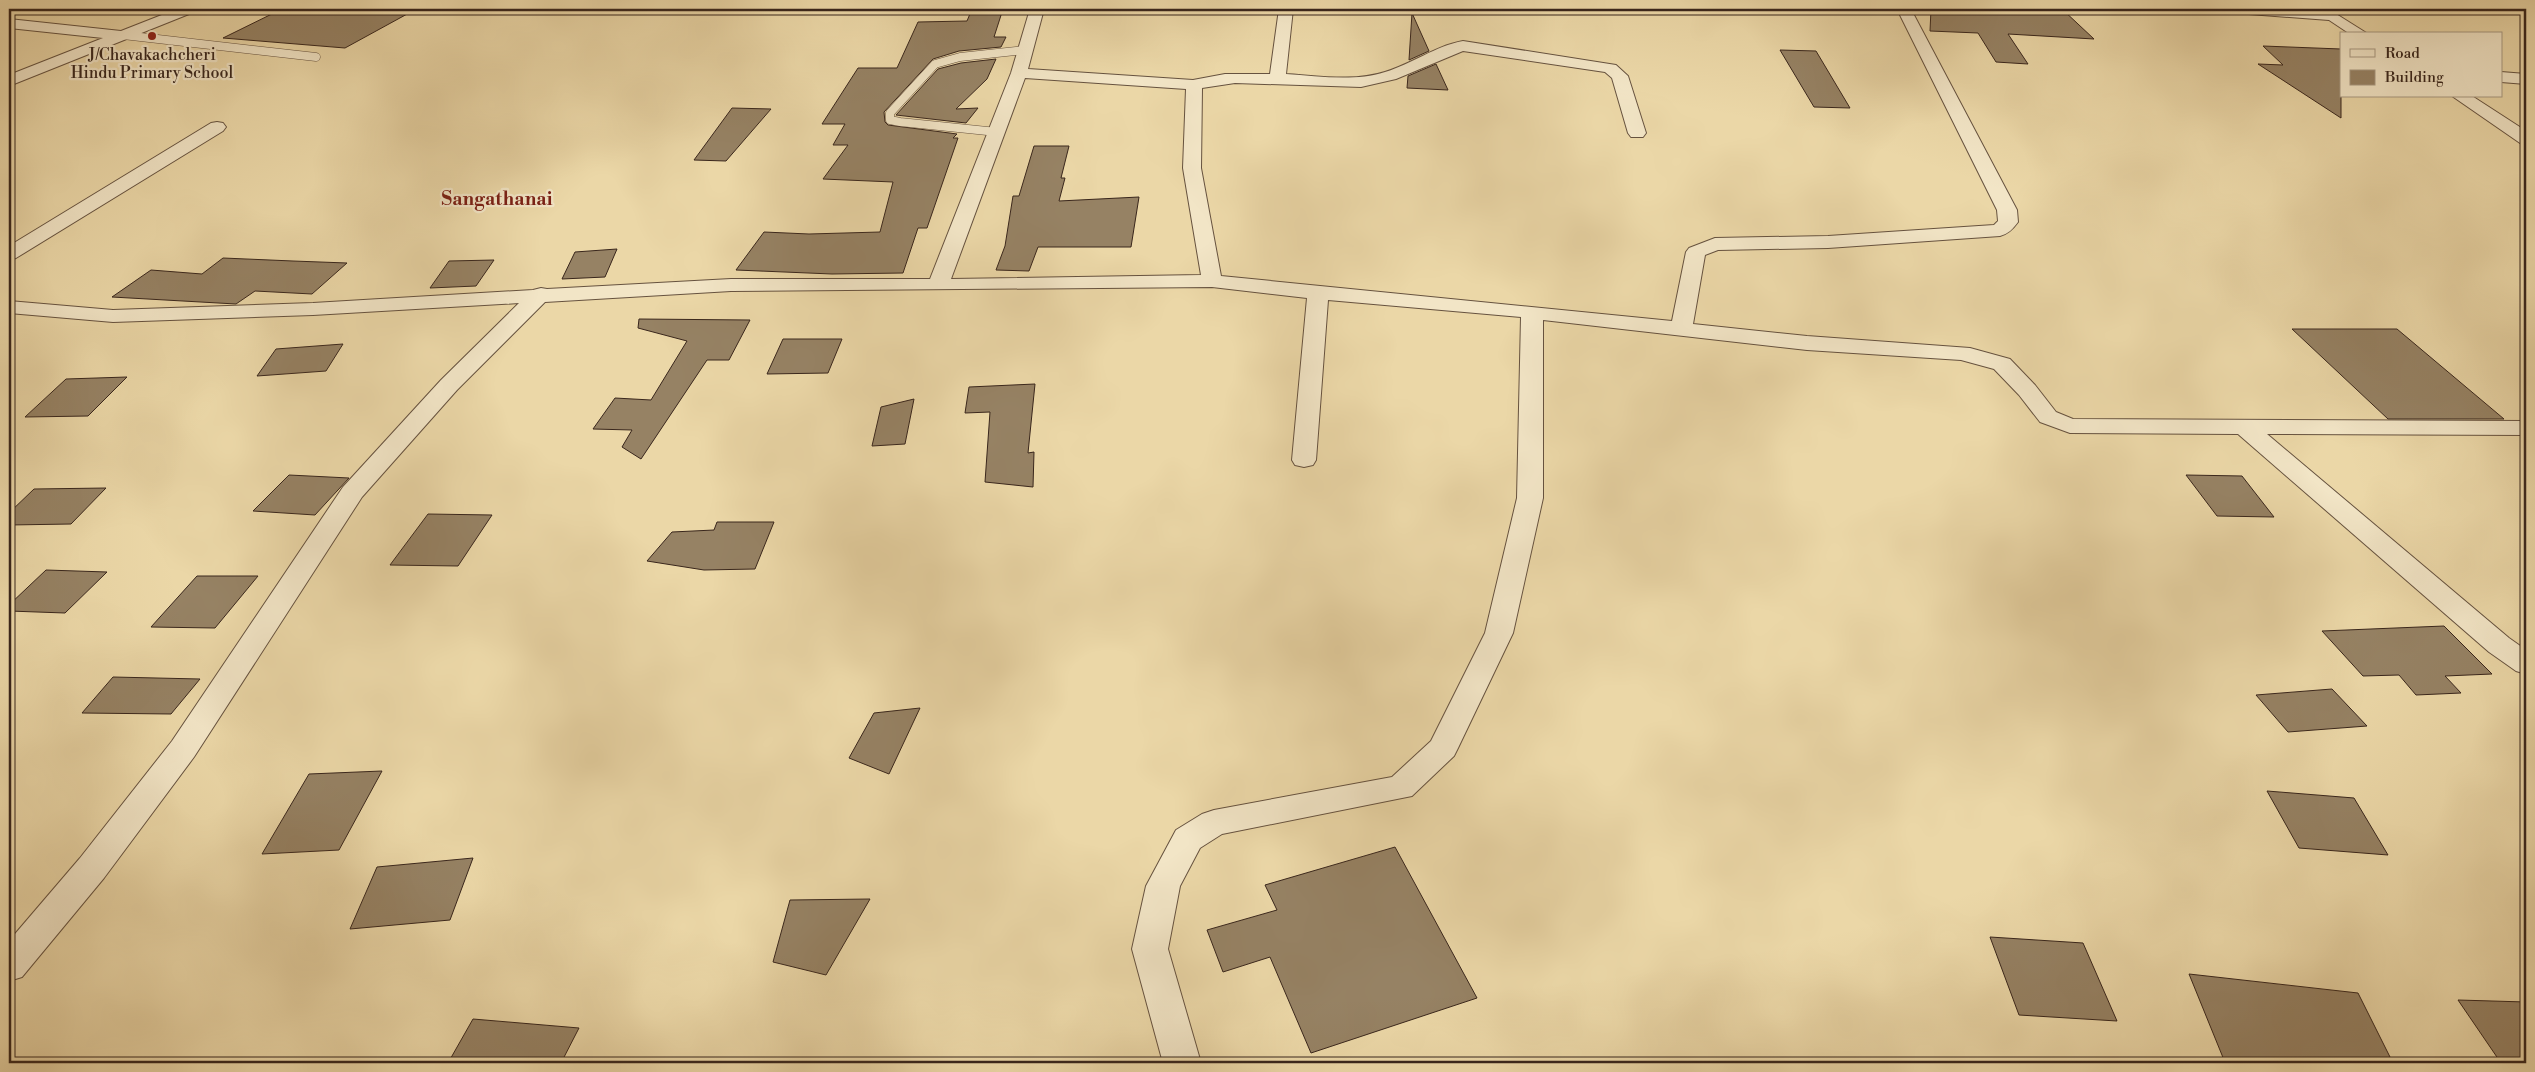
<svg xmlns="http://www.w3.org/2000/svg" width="2535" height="1072" viewBox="0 0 2535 1072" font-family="'Libre Bodoni',serif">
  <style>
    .building { fill: #968264; stroke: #39261c }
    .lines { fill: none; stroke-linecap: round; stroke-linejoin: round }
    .lane-casing { stroke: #66523f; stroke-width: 9 }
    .street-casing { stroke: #66523f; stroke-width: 2 }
    .lane { stroke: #f2e5c6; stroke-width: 8 }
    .street { fill: #f2e5c6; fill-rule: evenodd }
    .poi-dot { fill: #8f2418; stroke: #f2e5c6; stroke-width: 2 }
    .labels { text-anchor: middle; stroke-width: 4.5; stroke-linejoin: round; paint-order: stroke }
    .far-poi-label { font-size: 16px; fill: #39261c; stroke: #f2e5c6 }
    .far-quarter-label { font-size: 19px; font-weight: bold; fill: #7a1f14; stroke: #f2e5c6 }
  </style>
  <rect width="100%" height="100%" fill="#ebd7a7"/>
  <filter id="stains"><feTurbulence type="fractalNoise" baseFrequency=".004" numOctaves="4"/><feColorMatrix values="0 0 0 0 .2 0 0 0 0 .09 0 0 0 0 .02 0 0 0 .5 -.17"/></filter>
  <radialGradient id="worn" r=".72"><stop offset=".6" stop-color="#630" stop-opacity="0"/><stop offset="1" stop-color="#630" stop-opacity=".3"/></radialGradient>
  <path class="building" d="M282,9H357L409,13L345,48L223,38Z
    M972,9H1003L994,37H1006L1001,47L959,51L933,59L884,112L885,122L888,125L957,134L953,138H958L927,228H918L903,273L832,274L736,270L764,232L809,234L880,232L893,182L823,179L848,145H833L845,124H822L858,68H897L918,22L967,21Z
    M1931,9H2062L2094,39L2008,34L2028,64L1996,62L1978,33L1930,31Z
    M1412,13L1429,51L1409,60Z
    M2263,46L2341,49V118L2258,64L2283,65Z
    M1780,50L1816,51L1850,108L1814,107Z
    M996,59L987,79L956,109L978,108L966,123L896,115L938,69L961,63Z
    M1436,64L1448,90L1407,88L1408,76Z
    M732,108L771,109L726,161L694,160Z
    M1034,146H1069L1061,178H1065L1059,201L1139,197L1131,247H1038L1029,271L996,270L1005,246L1013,196H1019Z
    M617,249L605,277L562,279L575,252Z
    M223,258L293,261L347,263L312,294L255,291L236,304L112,297L151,270L202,274Z
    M494,260L476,286L430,288L449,261Z
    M639,319L750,320L729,360H707L641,459L622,447L632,430L593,429L615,398L651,400L687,341L638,328Z
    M2292,329H2397L2504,419H2388Z
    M783,339H842L828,373L767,374Z
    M343,344L326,371L257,376L276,349Z
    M127,377L88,416L25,417L66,379Z
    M1035,384L1028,453L1034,452L1033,487L985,482L990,412L965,413L969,387Z
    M914,399L905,444L872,446L881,407Z
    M289,475L349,478L315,515L253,511Z
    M2186,475L2242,476L2274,517L2217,516Z
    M106,488L71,524L9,525V513L34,489Z
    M428,514L492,515L458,566L390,565Z
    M717,522H774L755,569L704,570L647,561L672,532L714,530Z
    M46,570L107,572L65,613L9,611V605Z
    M197,576H258L215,628L151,627Z
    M2444,626L2492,674L2445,676L2461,693L2416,695L2399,675L2363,676L2322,631Z
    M113,677L200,679L171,714L82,713Z
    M2332,689L2367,726L2288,732L2256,695Z
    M920,708L889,774L849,758L874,713Z
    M382,771L339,850L262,854L309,774Z
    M2267,791L2354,798L2388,855L2299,848Z
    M1395,847L1477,998L1311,1053L1270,957L1223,972L1207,930L1277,910L1265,885Z
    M473,858L450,920L350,929L377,867Z
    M870,899L826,975L773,962L790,900Z
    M1990,937L2083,943L2117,1021L2019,1015Z
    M2189,974L2358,993L2393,1063H2251L2224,1060Z
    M2458,1000L2526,1002V1063H2501Z
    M473,1019L579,1028L561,1063H448Z"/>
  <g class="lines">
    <g class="lane-casing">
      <path id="lane" d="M123,35L316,57
        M997,132L900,122L890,120V113L935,64L960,57L1025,50"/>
    </g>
    <g class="street-casing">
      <path id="street" d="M177,9H196L194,12L9,86V75L103,38L9,28V19L121,31Z
        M1030,9H1044L1028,69L1193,80L1225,74H1270L1279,9H1293L1286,74C1318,76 1354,82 1385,72C1412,64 1435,46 1463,41L1616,65L1628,76L1646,133L1643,137H1631L1628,133L1612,78L1605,72L1463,51L1396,79L1361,87L1235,83L1202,88L1201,168L1221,276L1672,321L1686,252L1689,248L1715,238L1828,236L1994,225L1998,221L1997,210L1900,15V9H1914V15L2017,210L2018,222C2013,229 2008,234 2000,236L1828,248L1718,250L1705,255L1693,324L1807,336L1970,348L2010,359L2035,385L2056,412L2073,419L2526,421V435L2267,434L2509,638L2526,650V674L2516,671L2489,652L2238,434L2070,433L2040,422L2019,395L1994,369L1961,360L1807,350L1543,320V498L1513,633L1458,748L1454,756L1412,796L1222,834L1200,848L1180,886L1168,949L1201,1063H1163L1132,949L1146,886L1176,830L1202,814L1214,810L1392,777L1431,741L1485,633L1517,498L1521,317L1328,300L1316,460L1313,465L1304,467L1295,465L1292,460L1307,298L1212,287L731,291L545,302L457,390L362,497L194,757L104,878L22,977L9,981V941L80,858L172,741L343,487L441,380L519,303L313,315L113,322L9,313V301L113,310L313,303L533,290L541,288L547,289L731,279H930L1011,73ZM1025,78L1186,89L1183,168L1201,275L951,279Z
        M2229,9L2333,12L2368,34H2350L2329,20L2236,13Z
        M2501,72L2526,74V84L2501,82Z
        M2452,96H2472L2526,131V144L2520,143Z
        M217,122L223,123L226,127L223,131L16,258L9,260V246L211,123Z"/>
    </g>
    <use href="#lane" class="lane"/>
    <use href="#street" class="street"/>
  </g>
  <circle class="poi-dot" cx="152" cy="36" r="5"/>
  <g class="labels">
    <g class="far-poi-label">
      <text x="152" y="60">J/Chavakachcheri<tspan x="152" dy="18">Hindu Primary School</tspan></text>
    </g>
    <g class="far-quarter-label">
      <text x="497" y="205">Sangathanai</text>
    </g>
  </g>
  <rect width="2535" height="1072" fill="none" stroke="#ebd7a7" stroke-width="30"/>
  <rect x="10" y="10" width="2515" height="1052" fill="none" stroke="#39261c" stroke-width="2.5"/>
  <rect x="15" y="15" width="2505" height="1042" fill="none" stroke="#39261c"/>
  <rect x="2340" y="32" width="162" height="65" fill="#f2e5c6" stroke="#a89982"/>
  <rect x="2350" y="49" width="25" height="8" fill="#f2e5c6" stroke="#a89982"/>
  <text x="2385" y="58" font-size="15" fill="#39261c">Road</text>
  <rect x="2350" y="70" width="25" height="15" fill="#968264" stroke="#a89982"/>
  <text x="2385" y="82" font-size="15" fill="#39261c">Building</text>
  <rect width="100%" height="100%" filter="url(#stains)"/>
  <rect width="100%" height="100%" fill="url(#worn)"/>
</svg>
